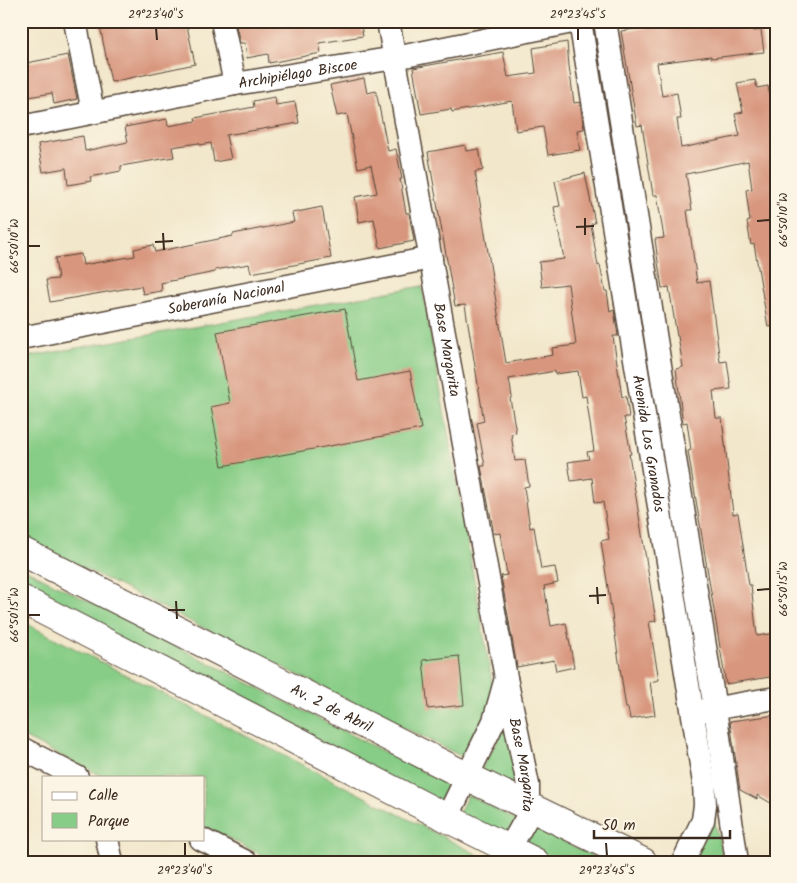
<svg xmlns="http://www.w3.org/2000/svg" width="797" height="883" viewBox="0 0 797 883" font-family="Kalam,sans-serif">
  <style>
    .green { fill: #88cd87; stroke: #627c52 }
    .building { fill: #d8967e }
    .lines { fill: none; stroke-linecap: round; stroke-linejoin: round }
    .minor-casing { stroke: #564638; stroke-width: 25 }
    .major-casing { stroke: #564638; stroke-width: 30 }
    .minor { stroke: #fff; stroke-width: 22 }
    .major { stroke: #fff; stroke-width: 28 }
    .ticks { fill: none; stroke: #3b2a1e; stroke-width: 2 }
    .labels { text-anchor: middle; stroke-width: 4.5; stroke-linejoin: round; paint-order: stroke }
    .street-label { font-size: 15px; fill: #3b2a1e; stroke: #fcf5e5 }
    .neatline { fill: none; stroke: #3b2a1e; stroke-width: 2 }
    .ticks-label { font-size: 12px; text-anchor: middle; fill: #3b2a1e }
  </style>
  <rect width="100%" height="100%" fill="#fcf5e5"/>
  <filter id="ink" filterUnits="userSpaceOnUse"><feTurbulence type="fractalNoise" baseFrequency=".02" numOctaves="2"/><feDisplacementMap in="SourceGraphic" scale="10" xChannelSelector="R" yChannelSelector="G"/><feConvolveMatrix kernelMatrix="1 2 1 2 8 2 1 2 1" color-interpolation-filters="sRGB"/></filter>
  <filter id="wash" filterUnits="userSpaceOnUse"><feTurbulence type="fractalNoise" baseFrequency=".0096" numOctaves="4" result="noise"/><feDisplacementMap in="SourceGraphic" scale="20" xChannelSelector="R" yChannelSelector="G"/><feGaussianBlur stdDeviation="1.12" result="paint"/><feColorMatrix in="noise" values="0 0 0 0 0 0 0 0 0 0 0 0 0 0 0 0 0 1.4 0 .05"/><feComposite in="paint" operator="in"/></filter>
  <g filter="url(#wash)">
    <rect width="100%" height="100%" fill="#f2e7cb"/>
    <path class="green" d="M422,286L495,699L463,757L21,537V358Z
      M21,567L453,787L444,808L21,591Z
      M21,621L492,862H276L204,826V777H104L21,736Z
      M506,726L519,793L478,775Z
      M468,795L517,820L507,840L458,815Z
      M713,816L724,862H693Z
      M531,826L606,862H556L520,845Z"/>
    <g id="blocks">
      <path class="building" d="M99,21H186L195,64L111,82Z
        M235,21H360L363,36L319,43L321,53L269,63L268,54L247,58L245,43H240Z
        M690,21H748L749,26H753L754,31L761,30L764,52L711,58V56L657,63L662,96L677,93L681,119H677L681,148L740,136L735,114L743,112L737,83L755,80L757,88L768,86L776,132V326L768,327L754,244L751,245L747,222L750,221L746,190L752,189L748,161L686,174L692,210H687L697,283L709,281L720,362L727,361L731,389L713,391L716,418H722L733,514L738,513L749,585H751L757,636L776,633V676L726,684L688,451L691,450L687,422L683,423L676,369L683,367L678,336H677L669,287L662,288L658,262L655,239L664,238L657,195H653L642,125L637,126L621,31Z
        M567,42L569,66L574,103L580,102L584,129L577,130L580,150L548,155L543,127L516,131L512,101L452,112L451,109L421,114L413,68L503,52L508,77L536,73L533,48Z
        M68,55L77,99L54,104L52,93L23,98L21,88V64Z
        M364,78L367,93L376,91L388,151L396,149L402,179H400L406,213H409L414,241L380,248L374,219L359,222L355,197L377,193L371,165L358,168L347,114L337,116L330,85Z
        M275,97L276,105L295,102L299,123L226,135L231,159L214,162L211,143L200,145L199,143L172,147L174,157L121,166V171L90,177L91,181L68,185L66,168L43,172L38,144L83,136L85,151L128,142L125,127L167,119L168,126L196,121L195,118L254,107L253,101Z
        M465,145L466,151L479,149L483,170L475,172L506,363L553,355L552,348L576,345L568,284L542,287L539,262L564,259L554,207L560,206L555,181L585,173L595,223L591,224L598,266L600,265L605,291H607L610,312L614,310L618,336H613L622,397L626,396L629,417H624L631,454H629L656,621L649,622L659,680L650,682L655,715L630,719L628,708H626L601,541L609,539L603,502L595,503L592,478L571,481L568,462L589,459L587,452L594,451L586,396L582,397L578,371L555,374V371L509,379L512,397L510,398L516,433L511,434L515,461L525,460L529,486L524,487L530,528L534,527L541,569L555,567L558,583L544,586L551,626L566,623L574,667L556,671L554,660L517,667L501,576L507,575L500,533L494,534L481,466H485L477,423L484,421L465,305L455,306L428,152Z
        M322,207L331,258L251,273L249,264L215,270V272L161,283L162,291L143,294L141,286L50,302L46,280L58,279L55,258L81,254L83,265L135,256L134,249L153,245L155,252L233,236V234L294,222L292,213Z
        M345,309L358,381L410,371L421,429L222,466L211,407L230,403L217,332Z
        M459,656L464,705L428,709L423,660Z
        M776,715V806L757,795V799L740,790L730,721Z"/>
    </g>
  </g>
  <g filter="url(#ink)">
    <use href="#blocks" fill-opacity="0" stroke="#564638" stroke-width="1"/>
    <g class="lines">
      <g class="minor-casing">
        <g id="minor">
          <path d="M75,21L93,112"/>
          <path d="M222,21L235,84"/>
          <path id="s1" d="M388,21L506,678"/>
          <path id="s2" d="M580,21L704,783L705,805L703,820L683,862"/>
          <path d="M605,21L715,709L737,862"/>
          <path id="s3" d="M21,127L235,84L395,58L577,21"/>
          <path id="s4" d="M21,338L431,258"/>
          <path d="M700,711L776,698"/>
          <path d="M21,748L77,777"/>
          <path id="s5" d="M447,818L494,721L506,678L528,785V806L526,819L509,849"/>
          <path d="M107,839L112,862"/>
          <path d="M201,839L246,862"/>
        </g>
      </g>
      <g class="major-casing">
        <g id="major">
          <path id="s6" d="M21,551L468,777L643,862"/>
          <path d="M21,599L447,818L535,862"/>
        </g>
      </g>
      <use href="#minor" class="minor"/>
      <use href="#major" class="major"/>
    </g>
  </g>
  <path class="ticks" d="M156,28L157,40M578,28V40M585,218V235M757,221L770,220M576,227L594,226M163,233L164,250M155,242L173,241M28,246H40M597,587L598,604M757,590L770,589M589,596L606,595M176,601L177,619M168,610H185M28,615H40M185,843V856M606,843L607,856"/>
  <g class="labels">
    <g class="street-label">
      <text dy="5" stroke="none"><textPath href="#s3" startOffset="282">Archipiélago Biscoe</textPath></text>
      <text dy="5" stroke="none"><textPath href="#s4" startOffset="209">Soberanía Nacional</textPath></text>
      <text dy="5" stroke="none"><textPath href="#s1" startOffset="334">Base Margarita</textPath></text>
      <text dy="5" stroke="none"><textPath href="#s2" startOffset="428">Avenida Los Granados</textPath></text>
      <text dy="5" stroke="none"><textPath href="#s6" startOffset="348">Av. 2 de Abril</textPath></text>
      <text dy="5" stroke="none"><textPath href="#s5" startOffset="241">Base Margarita</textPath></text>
    </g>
  </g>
  <rect width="797" height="883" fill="none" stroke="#fcf5e5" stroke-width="55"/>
  <rect x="42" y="776" width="162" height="65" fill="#fcf5e5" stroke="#afa495"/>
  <rect x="52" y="792" width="25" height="8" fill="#ffffff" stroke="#afa495"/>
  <text x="88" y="800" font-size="15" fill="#3b2a1e">Calle</text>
  <rect x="52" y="813" width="25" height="15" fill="#88cd87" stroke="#afa495"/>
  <text x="88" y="826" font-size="15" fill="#3b2a1e">Parque</text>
  <path d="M594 830v8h136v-8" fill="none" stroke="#3b2a1e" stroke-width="2.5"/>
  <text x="602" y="830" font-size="15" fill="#3b2a1e" stroke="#fcf5e5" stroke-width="4" paint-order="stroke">50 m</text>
  <rect x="28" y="28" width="742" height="828" class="neatline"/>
  <g class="ticks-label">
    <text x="156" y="18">29°23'40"S</text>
    <text x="578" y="18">29°23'45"S</text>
    <text transform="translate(783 220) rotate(-90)" y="4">66°50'10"W</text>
    <text transform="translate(14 246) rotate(-90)" y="4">66°50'10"W</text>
    <text transform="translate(783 589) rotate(-90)" y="4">66°50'15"W</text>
    <text transform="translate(14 615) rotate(-90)" y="4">66°50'15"W</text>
    <text x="185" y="874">29°23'40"S</text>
    <text x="607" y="874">29°23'45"S</text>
  </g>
</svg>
